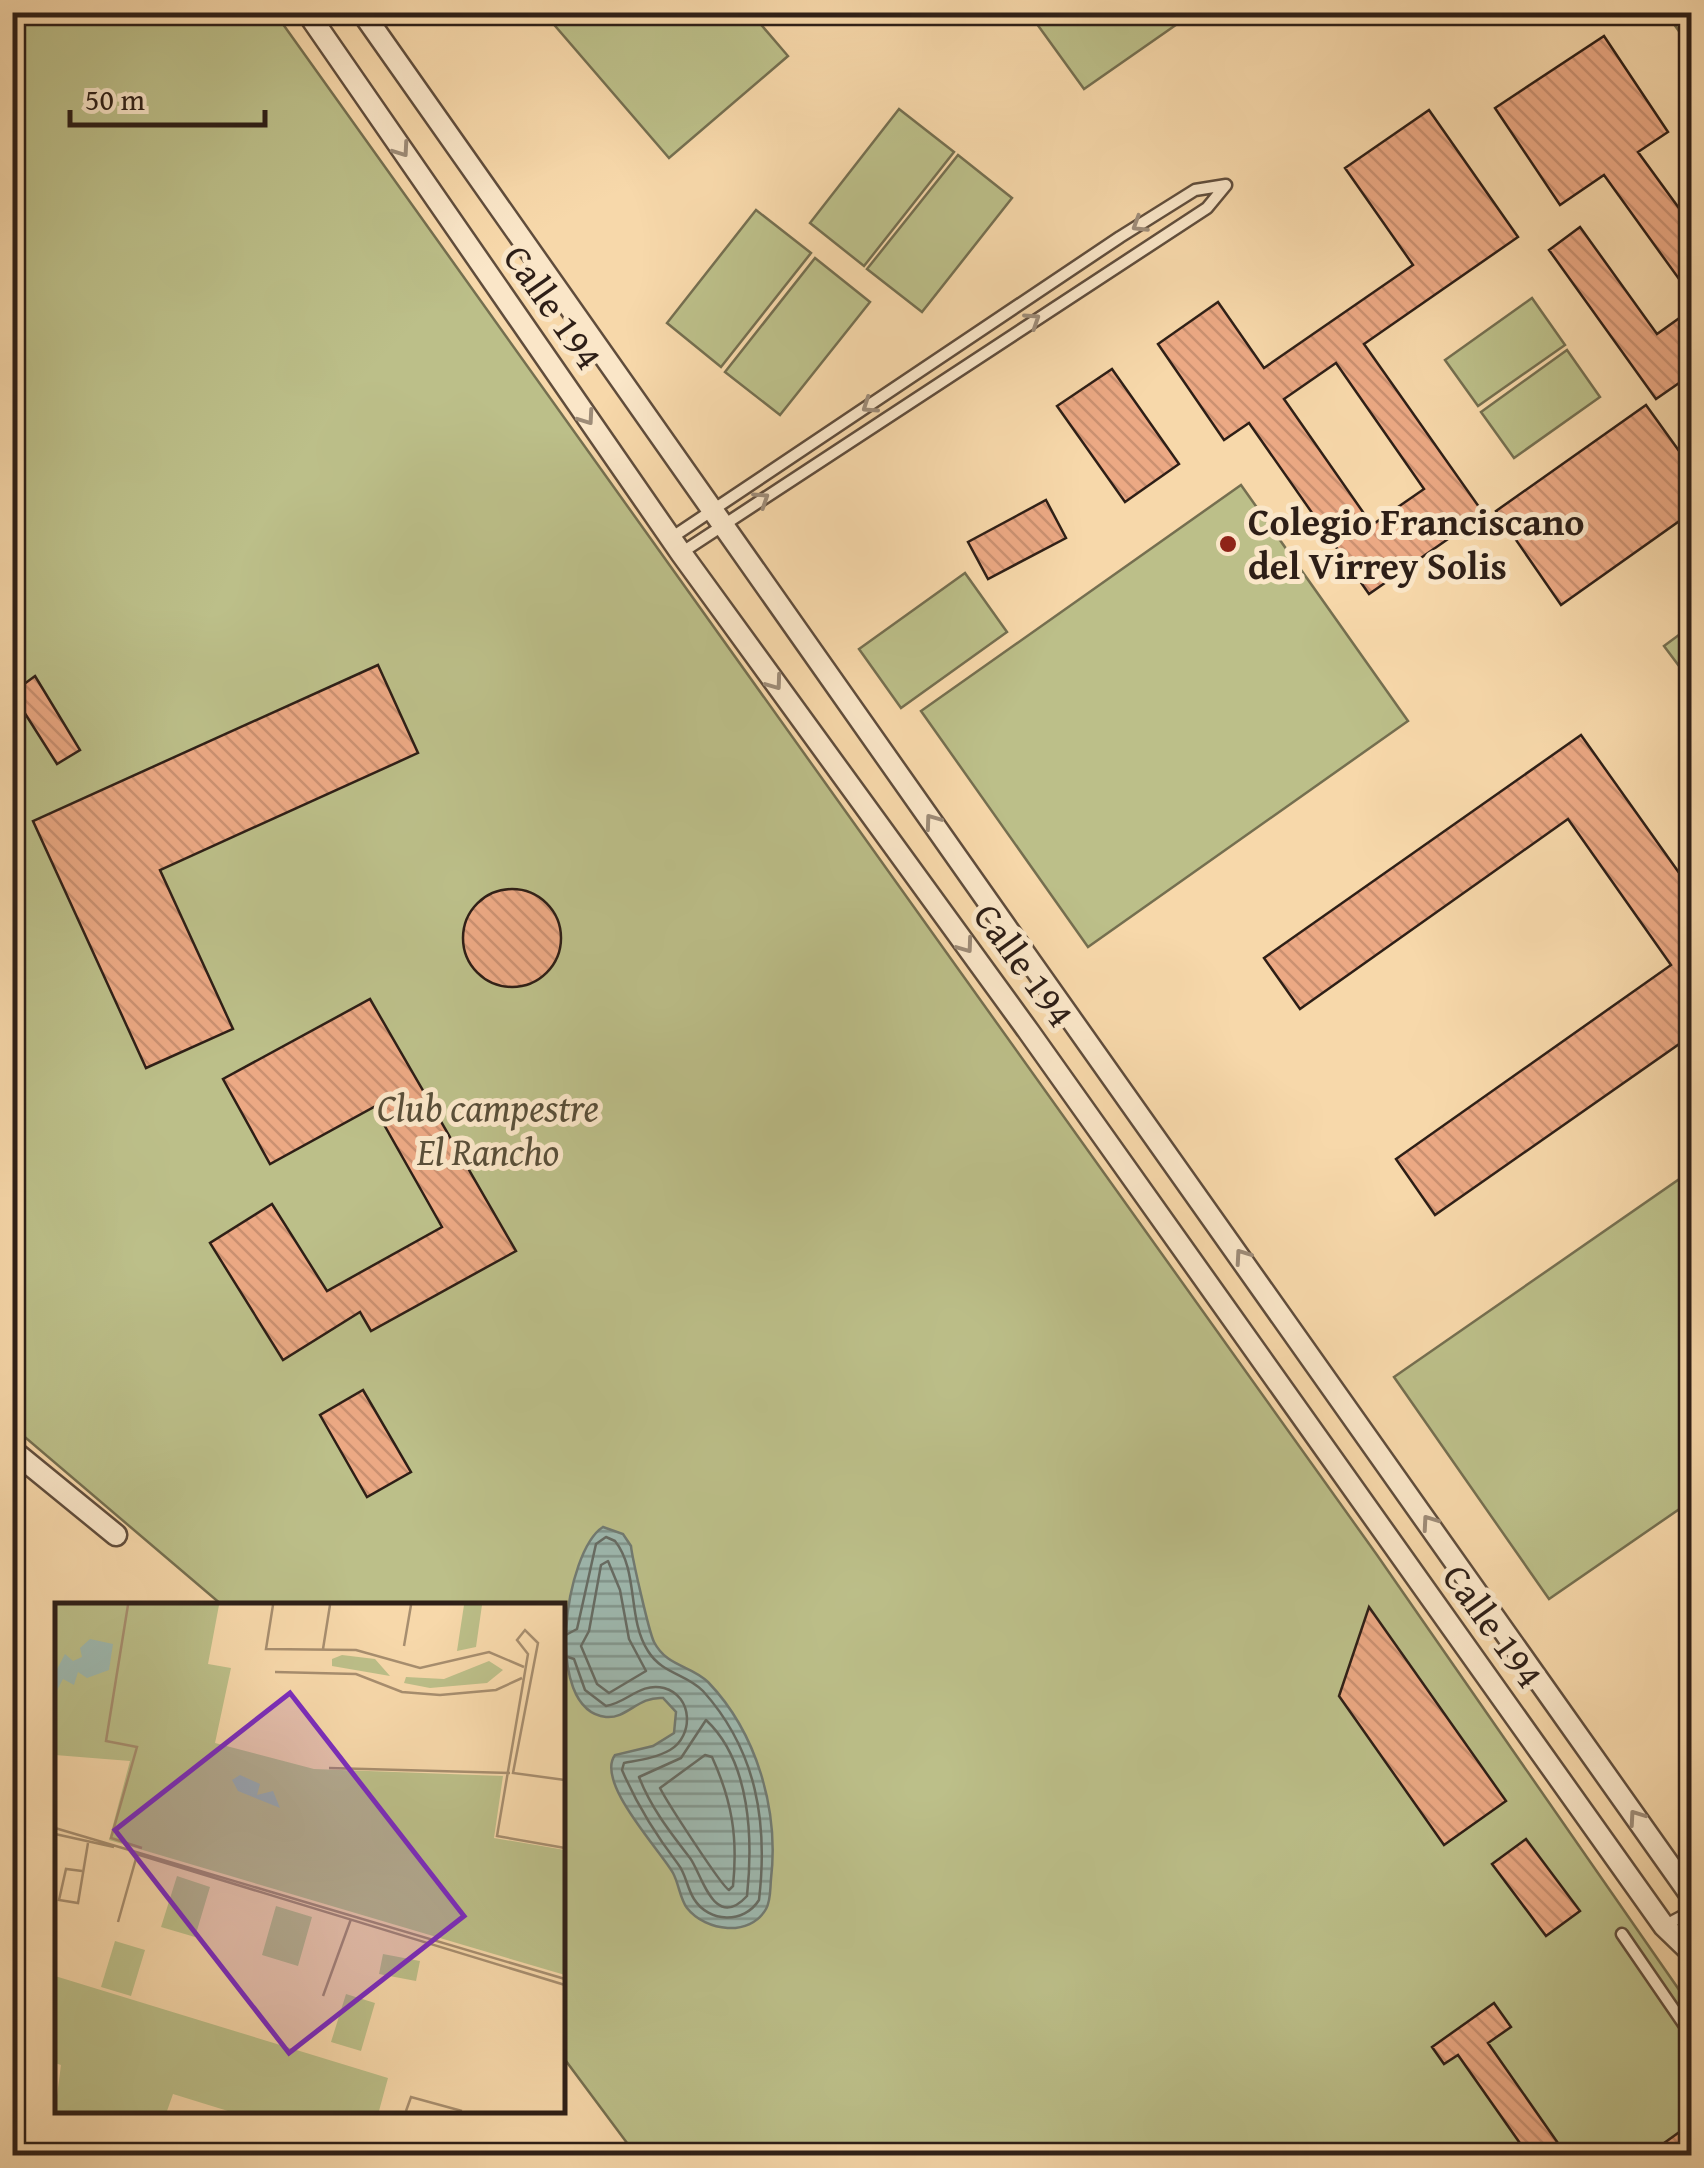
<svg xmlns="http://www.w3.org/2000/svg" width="1704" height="2168" viewBox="0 0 1704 2168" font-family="'Gentium Book Plus',serif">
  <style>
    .green { fill: #bcbf89; stroke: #756f50; stroke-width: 2.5 }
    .water { fill: url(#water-rules); stroke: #717b73; stroke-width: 2.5 }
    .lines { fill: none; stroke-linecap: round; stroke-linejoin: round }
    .shore { stroke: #666c64; stroke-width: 2.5 }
    .building { fill: url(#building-back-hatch); stroke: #2e1f17; stroke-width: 2.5; fill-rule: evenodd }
    .lane-casing { stroke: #604d3c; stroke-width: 15 }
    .street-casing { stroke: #604d3c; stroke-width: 25 }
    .lane { stroke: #fae6c8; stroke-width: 10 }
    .street { stroke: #fae6c8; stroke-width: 20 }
    .oneway { stroke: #9e8c78 }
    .poi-dot { fill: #8f2418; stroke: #fae6c8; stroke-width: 4 }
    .labels { text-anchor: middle; stroke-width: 10; stroke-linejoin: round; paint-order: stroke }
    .street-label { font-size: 38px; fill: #2e1f17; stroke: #fae6c8 }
    .poi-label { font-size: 38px; font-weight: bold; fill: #2e1f17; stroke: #fae6c8; text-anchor: start }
    .park-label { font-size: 38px; font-style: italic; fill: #594f39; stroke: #fae6c8 }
    .inset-road { fill: none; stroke: #a78e6f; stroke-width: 2.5 }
    .view { fill: #7b2cbf; fill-opacity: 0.15; stroke: #7b2cbf; stroke-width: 5 }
    .inset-edge { fill: none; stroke: #2e1f17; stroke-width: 5 }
  </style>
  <defs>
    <pattern id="water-rules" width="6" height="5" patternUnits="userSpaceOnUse" patternTransform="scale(2.5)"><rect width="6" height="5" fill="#9eb9b0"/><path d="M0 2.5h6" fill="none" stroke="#81968e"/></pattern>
    <pattern id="building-back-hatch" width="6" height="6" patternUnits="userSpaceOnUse" patternTransform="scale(2.5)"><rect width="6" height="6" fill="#eca984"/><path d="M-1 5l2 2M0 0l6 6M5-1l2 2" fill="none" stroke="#cb9171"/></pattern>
  </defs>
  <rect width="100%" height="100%" fill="#f7d8aa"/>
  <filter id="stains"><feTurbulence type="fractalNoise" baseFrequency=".002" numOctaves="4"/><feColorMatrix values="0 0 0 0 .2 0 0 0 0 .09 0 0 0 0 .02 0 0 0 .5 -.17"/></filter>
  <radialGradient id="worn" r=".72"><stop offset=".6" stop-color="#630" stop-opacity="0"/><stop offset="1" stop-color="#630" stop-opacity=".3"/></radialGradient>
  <path class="green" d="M13,13H275L1377,1555L1691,2007V2155H636L563,2057L562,1606L222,1605L13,1427Z
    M544,13H751L788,56L669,158Z
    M1029,13H1193L1084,89Z
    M1666,13H1691V48Z
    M899,109L954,152L864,266L810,223Z
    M958,155L1012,198L922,312L867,269Z
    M756,210L811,253L721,367L667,323Z
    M815,258L870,302L780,415L725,372Z
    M1532,298L1565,345L1478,406L1445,360Z
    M1567,350L1600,397L1514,458L1481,412Z
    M1241,485L1408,721L1088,947L921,711Z
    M965,573L1007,632L901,708L859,649Z
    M1691,626V682L1664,646Z
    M1691,1171V1501L1549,1599L1394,1377Z"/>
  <path class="water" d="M603,1527L623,1534L631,1546C632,1557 649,1632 654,1642C667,1667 691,1665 708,1682C757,1733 779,1810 771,1879C770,1889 771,1900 766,1909C750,1937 706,1932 687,1908C680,1899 679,1884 673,1873C660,1850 595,1782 615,1755L653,1746L674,1733L676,1712L663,1698C638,1696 627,1719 606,1717C542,1710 565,1551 603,1527Z"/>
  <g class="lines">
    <path class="shore" d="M608,1561L620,1590L629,1639L646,1671L609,1693L597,1684L581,1646L589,1631L601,1565Z
      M562,1637L577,1629L596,1544L606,1537L615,1541C639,1571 627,1619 648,1651C662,1674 687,1674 703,1691C757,1751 768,1823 759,1900C744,1924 709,1923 694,1899C687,1888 686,1874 678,1864C655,1834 637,1805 622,1770L624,1763C639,1760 656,1758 670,1750C694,1736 693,1696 664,1688C640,1682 627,1703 606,1706L585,1690L574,1659L562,1655
      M706,1720C751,1762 753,1840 747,1896C714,1932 702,1874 690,1858C670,1832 651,1808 639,1777L681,1758Z
      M705,1755L712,1757C732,1801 738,1837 733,1886L729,1890C722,1887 667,1802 660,1788Z"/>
  </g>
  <path class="building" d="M1604,36L1668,132L1638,152L1692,226V297L1604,175L1560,205L1495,108Z
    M1429,110L1518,237L1364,344L1484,514L1369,594L1249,423L1224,440L1158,344L1218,302L1264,368L1413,265L1345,168ZM1336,363L1424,489L1372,525L1284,399Z
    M1580,227L1657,334L1692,309V374L1656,399L1549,250Z
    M1112,369L1179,464L1125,502L1057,406Z
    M1646,405L1692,469V512L1561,605L1496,511Z
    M1046,500L1066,538L988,579L968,542Z
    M378,665L418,753L160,870L233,1029L146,1068L33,821Z
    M35,676L80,750L57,764L12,693Z
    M1581,735L1692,891V1035L1435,1215L1396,1159L1671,965L1568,819L1300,1009L1264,958Z
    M463 938a49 49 0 1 1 98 0a49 49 0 1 1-98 0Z
    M370,999L516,1251L371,1331L360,1312L283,1360L210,1243L272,1204L327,1291L442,1227L374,1107L270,1164L223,1079Z
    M363,1390L411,1472L367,1497L320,1415Z
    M1369,1607L1506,1801L1444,1845L1339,1696Z
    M1526,1839L1580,1911L1546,1936L1492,1864Z
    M1494,2003L1511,2027L1488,2043L1567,2156H1529L1458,2055L1444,2064L1432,2047Z
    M1692,2123V2148L1682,2156H1646Z"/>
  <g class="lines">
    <g class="lane-casing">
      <path id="lane" d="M671,538L1120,237L1195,190L1226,185
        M681,553L1207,208L1226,185
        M1664,1926L1692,1911
        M1622,1934L1692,2036"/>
    </g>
    <g class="street-casing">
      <path id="street" d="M307,12L681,553L1029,1032L1664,1926L1692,1953
        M362,12C801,644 1250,1267 1692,1897
        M12,1450L116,1535"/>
    </g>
    <use href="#lane" class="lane"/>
    <use href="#street" class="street"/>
  </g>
  <defs><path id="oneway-chevron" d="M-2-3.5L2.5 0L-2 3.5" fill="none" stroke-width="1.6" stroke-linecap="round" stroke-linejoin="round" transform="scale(2.5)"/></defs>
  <g class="oneway">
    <use href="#oneway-chevron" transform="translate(402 150) rotate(55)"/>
    <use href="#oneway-chevron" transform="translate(1139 225) rotate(148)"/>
    <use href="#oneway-chevron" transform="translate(1033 320) rotate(-33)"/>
    <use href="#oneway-chevron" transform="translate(869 406) rotate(146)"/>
    <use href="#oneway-chevron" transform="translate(587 418) rotate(55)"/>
    <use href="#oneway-chevron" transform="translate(762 499) rotate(-33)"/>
    <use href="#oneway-chevron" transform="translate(775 683) rotate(54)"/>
    <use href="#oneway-chevron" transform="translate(932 821) rotate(-126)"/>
    <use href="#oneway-chevron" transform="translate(966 946) rotate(54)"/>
    <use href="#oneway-chevron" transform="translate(1242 1256) rotate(-125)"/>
    <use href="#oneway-chevron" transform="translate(1429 1522) rotate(-125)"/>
    <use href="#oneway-chevron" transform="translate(1636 1817) rotate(-125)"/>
  </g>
  <circle class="poi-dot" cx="1228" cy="544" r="10"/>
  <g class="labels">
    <g class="street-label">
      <text transform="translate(553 307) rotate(55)" y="13">Calle 194</text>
      <text transform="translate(1024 965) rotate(54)" y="13">Calle 194</text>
      <text transform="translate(1493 1626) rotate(54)" y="13">Calle 194</text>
    </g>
    <g class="poi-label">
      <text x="1248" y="535">Colegio Franciscano<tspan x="1248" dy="44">del Virrey Solis</tspan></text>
    </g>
    <g class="park-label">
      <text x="488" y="1121">Club campestre<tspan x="488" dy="44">El Rancho</tspan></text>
    </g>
  </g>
  <g transform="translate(55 1603)">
    <rect width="510" height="510" fill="#f7d8aa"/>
    <path d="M0,2H164L153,61L176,65L160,140L259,166L448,173L439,235L510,247V372L54,237L75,158L0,152ZM409,2H427L421,44L402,48ZM122,273L155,284L140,334L106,324ZM221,303L257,314L243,363L207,352ZM60,338L90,347L76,393L46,384ZM328,351L365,358L361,378L324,371ZM0,373L333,475L324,508H173L118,491L112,508H0L6,462L0,460ZM291,391L320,400L306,448L276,439Z" fill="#bcbf89"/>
    <path d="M287,52L320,56L335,73L277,63V56ZM434,58L448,67L432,80L375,85L349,80L351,74L389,76Z" fill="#bcbf89"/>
    <path d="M35,36L58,41L54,67L32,75L23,69L19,82L8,76L0,91V70L10,51L18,58L27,54L25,45ZM185,172L205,181L202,192L218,188L225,205L183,188L177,177Z" fill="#9eb9b0"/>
    <path class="inset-road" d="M73,2L51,138L82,144L56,235L87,245M218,2L211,46L301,47L365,65L434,49L469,64M349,43L356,2M268,46L275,2M220,69L301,71L347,89L385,92L441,87L467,75M274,165L455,170M510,177L458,170L483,40L470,27L462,37L473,51L442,233L510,245M0,225L510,376M0,231L59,244M78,250L510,382M27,268L11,266L4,297L23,300L33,240M63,319L82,252M268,393L296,316M351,508L356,494L407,508"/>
    <path class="view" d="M235,90L409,313L234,450L60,227Z"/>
    <rect width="510" height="510" class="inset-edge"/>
  </g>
  <rect width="1704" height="2168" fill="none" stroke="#f7d8aa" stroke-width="50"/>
  <rect x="15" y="15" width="1674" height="2138" fill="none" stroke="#2e1f17" stroke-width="5"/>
  <rect x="25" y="25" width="1654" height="2118" fill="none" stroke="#2e1f17" stroke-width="2.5"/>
  <path d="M70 110v15h195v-15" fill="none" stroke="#2e1f17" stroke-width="5"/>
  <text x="85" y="110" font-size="30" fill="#2e1f17" stroke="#fae6c8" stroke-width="8" paint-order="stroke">50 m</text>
  <rect width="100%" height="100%" filter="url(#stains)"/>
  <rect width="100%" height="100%" fill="url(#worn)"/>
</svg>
